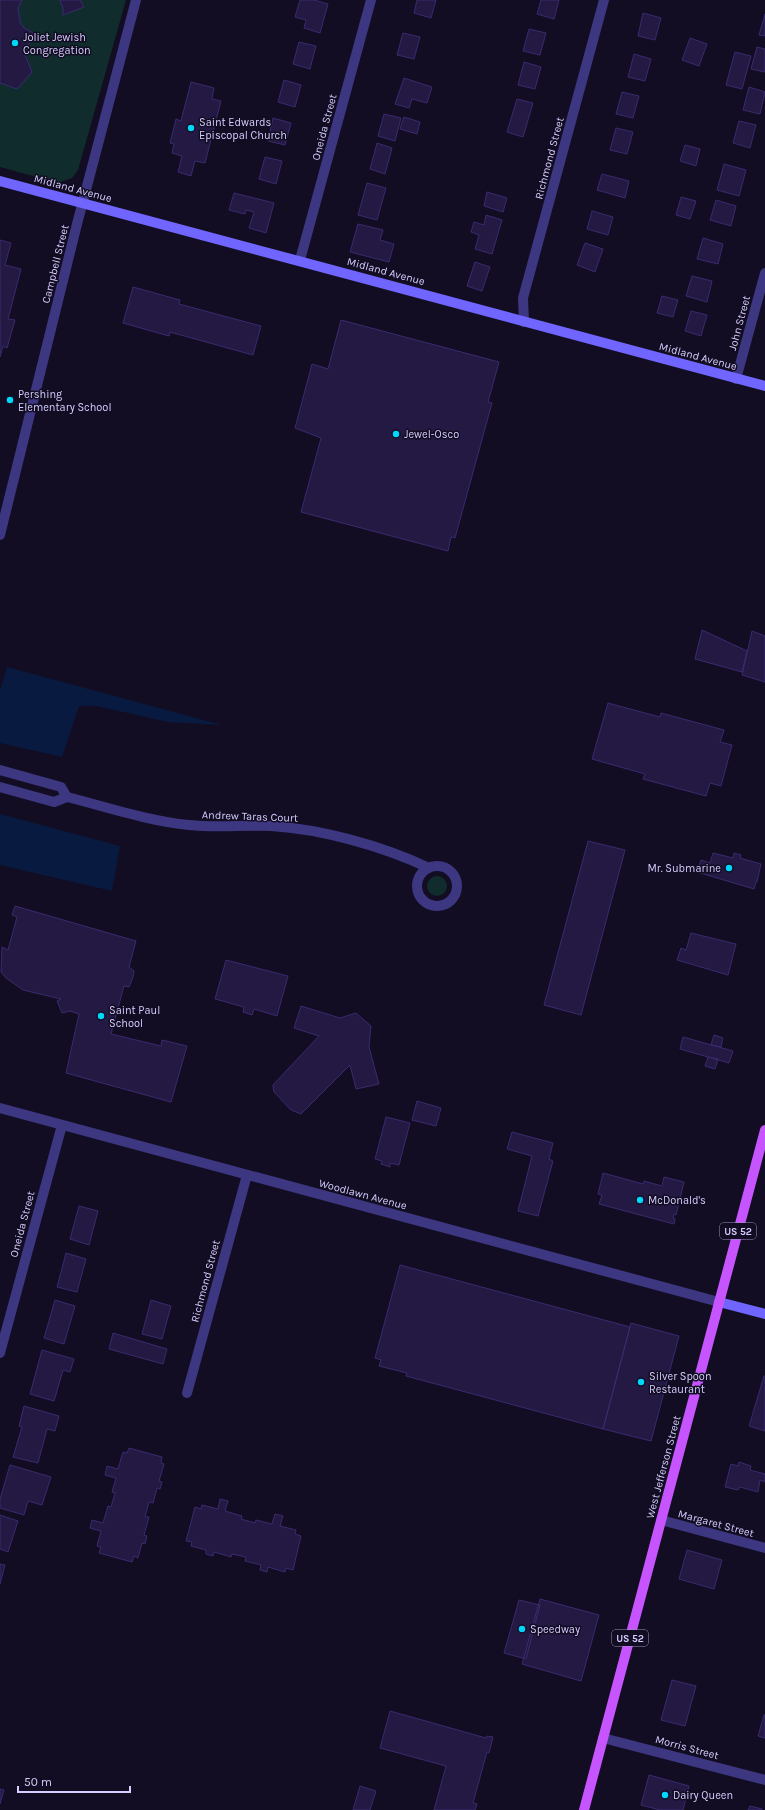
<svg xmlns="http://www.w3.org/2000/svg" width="765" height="1810" viewBox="0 0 765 1810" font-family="Karla,sans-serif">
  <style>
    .green { fill: #102c2c }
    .water { fill: #081a40 }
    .building { fill: #231943; stroke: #3b2a70 }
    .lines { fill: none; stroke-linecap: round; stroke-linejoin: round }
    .street { stroke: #3d3782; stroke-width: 10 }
    .secondary { stroke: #7065ff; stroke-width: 10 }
    .primary { stroke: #c755ff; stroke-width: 10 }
    .poi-dot { fill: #00d6f9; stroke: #120d22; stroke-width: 1.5 }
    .labels { text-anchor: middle; stroke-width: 3; stroke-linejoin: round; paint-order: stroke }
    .shield { fill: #120d22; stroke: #9b94bd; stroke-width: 1 }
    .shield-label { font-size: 10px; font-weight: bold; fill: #d6ceff }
    .poi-label { font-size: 11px; fill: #d6ceff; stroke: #120d22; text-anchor: start }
    .street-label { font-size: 11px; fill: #d6ceff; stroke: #120d22 }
  </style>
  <rect width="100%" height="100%" fill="#120d22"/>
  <path class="green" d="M0,0H126L78,170L72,178L58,183L0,167Z
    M427 886a10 10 0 1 1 20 0a10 10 0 1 1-20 0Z"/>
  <path class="water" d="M7,667L222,725L168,722L96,706H79L62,757L0,743V691Z
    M0,814L120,846L112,891L0,865Z"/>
  <path class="building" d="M0,0H22L18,8L20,22L24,28L37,35L23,50L32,72L17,89L0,83Z
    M60,0H80L84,7L63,15V8Z
    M300,0H314L328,4L320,33L304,28L306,20L295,17Z
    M417,0H436L431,18L414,13Z
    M541,0H559L554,19L537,14Z
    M643,13L661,18L655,40L638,36Z
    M765,14V36L759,35Z
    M529,29L546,33L540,55L523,51Z
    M403,33L420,37L414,59L397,55Z
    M690,38L707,44L699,66L682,60Z
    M299,42L316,46L310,69L293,64Z
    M757,47L765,49V72L751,69Z
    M735,52L751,56L742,89L726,85Z
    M634,54L651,59L645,81L628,77Z
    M524,62L541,67L535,89L518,85Z
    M404,78L432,87L427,103L412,99L409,108L395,104Z
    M284,80L301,85L295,107L278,102Z
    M191,82L214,88L212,99L221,101L205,163L195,161L191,176L178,172L182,156L172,153L174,144L170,143L176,119L181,121Z
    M749,87L765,92L760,114L743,110Z
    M622,92L639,96L633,118L616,114Z
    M517,99L533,103L523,137L507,132Z
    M384,114L401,118L395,141L378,136Z
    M404,117L420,122L417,134L400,129Z
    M273,118L291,123L285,145L268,141Z
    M739,121L756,125L750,148L733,143Z
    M616,128L633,132L627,154L610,150Z
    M377,143L392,148L385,174L370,169Z
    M685,145L700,149L696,166L680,161Z
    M265,157L282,161L276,184L259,179Z
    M724,164L746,170L739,196L717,190Z
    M602,174L629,181L625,198L597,190Z
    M367,183L386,188L377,220L358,215Z
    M487,192L507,198L503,212L484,206Z
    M234,193L274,203L266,233L249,228L254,212L246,210L245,214L229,210Z
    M681,197L696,201L690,219L676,215Z
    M716,200L736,206L731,226L710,220Z
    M592,211L613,217L608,235L587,229Z
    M486,215L502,220L492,254L475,249L479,235L471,232L474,222L484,225Z
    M358,224L383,230L380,240L394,244L389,262L350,252Z
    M703,238L723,244L718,264L697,259Z
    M0,240L11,243L5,265L21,269L8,319L15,320L7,348L3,346L0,357Z
    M585,243L603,249L595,272L577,265Z
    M475,262L490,267L482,291L467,286Z
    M692,276L712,281L707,302L686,296Z
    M133,287L180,300L179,304L261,326L253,355L170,332L169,336L123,323Z
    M662,296L678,300L673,317L657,313Z
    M691,311L707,315L701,336L685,331Z
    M341,320L499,362L488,402L492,403L455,538L451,537L448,551L301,512L321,438L295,428L312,364L328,369Z
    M702,630L747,651L742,672L695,659Z
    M752,631L765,636V682L742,675Z
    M608,703L660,717L661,713L724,730L720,742L732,745L721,786L710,783L706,796L643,779L645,774L592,759Z
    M588,841L625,850L581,1015L544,1005Z
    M713,853L733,858L734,853L741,855L740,858L761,864L757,882H756L754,889L697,872L701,860L710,863Z
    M15,906L136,941L129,967L134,971L133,977L129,987L124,986L111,1034L161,1046L162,1040L187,1046L171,1102L66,1073L79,1014L70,1011L62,1013L57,1001L61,999L23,990L6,978L1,972L2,947L8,950L17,917L12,915Z
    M691,933L736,944L728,975L677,960L681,948L686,950Z
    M226,960L288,976L277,1016L254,1009L252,1015L243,1012L244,1007L215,999Z
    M301,1006L340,1018L356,1013L371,1026L369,1047L379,1084L356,1089L350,1065L301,1114L291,1110L274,1092L273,1085L319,1036L294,1028Z
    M714,1035L723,1038L721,1047L711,1045Z
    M683,1037L733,1051L729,1063L680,1049Z
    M708,1057L718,1059L715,1069L705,1066Z
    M417,1101L441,1108L436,1126L412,1120Z
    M386,1117L410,1123L399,1165L390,1163V1167L381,1164L382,1161L375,1159Z
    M512,1132L553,1143L549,1159L553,1161L538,1216L518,1211L532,1156L507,1149Z
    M603,1173L643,1184L644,1181L662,1186L664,1177L684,1182L676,1215L674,1214L673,1218L675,1219L674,1224L599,1204L602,1195L598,1194Z
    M79,1206L98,1211L89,1245L70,1239Z
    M66,1253L86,1259L77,1292L57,1287Z
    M400,1265L630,1327L603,1429L406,1376L407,1373L379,1366L381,1360L375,1358Z
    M55,1300L75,1306L64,1344L44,1338Z
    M151,1300L171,1306L162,1339L142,1334Z
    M631,1323L679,1336L651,1441L603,1429Z
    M113,1333L167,1349L163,1364L109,1349Z
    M42,1350L74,1359L70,1372L63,1370L54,1401L30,1394Z
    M764,1376H765V1431L749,1426Z
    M24,1406L59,1416L55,1431L47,1429L38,1463L13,1457L22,1427L19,1426Z
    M129,1448L162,1457L161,1463L164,1464L159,1481L162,1482L160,1489L157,1488L153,1503L149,1502L145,1517H149L144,1535L147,1536L145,1544L142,1543L138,1558L134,1556L132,1562L99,1553L101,1547L97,1546L101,1531L90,1528L92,1520L103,1523L108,1506L111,1507L115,1493L112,1492L116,1478L105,1475L107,1466L118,1469L123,1452L127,1453Z
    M739,1462L751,1466L750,1470L765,1474V1482L760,1480L758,1492L740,1487L738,1490L725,1487L731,1464L738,1466Z
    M10,1465L51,1477L42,1505L28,1501L24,1515L0,1508V1499Z
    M220,1499L228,1501L225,1511L242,1516L241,1519L255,1523L256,1520L272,1524L275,1514L283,1516L280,1526L296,1530L295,1534L301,1536L293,1570L286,1568L285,1572L268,1567L267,1572L260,1570L261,1565L245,1561L246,1557L232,1554L231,1557L214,1552L213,1556L206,1554V1550L191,1546L192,1542L186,1541L195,1507L201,1509L202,1505L218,1509Z
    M0,1515L18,1521L8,1552L0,1549Z
    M687,1550L722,1560L714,1589L679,1579Z
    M0,1564L5,1565L0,1584Z
    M540,1599L599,1615L581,1681L522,1664Z
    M519,1600L540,1605L526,1659L504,1653Z
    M672,1680L696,1686L685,1726L661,1720Z
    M390,1711L486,1738L487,1736L493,1737L489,1753L487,1752L473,1803L477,1804L475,1810H434L446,1766L380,1748Z
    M764,1715H765V1738L758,1736Z
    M649,1775L689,1786L683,1810H660L641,1805Z
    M360,1786L376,1791L370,1810H353Z
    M0,1789L4,1790L0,1804Z
    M750,1806L762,1809V1810H748Z"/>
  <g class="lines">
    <path class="street" d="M300,260L371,0
      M524,322L523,298L604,0
      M736,379L765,273
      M0,535L77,224L136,0
      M0,770L61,787L67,797
      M0,787L54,802L67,797C107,807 148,821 189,825C216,828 243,825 271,826C321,829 383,846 429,868
      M417 886a20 20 0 1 1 40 0a20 20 0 1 1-40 0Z
      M0,1108L719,1302
      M0,1353L62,1125
      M187,1393L247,1175
      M661,1520L765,1548
      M603,1738L765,1780"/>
    <path class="secondary" d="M0,181L765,386
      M719,1302L765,1314"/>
    <path class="primary" d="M584,1810L765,1130"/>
  </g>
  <g class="poi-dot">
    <circle cx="15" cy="43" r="4"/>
    <circle cx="191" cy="128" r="4"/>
    <circle cx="10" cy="400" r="4"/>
    <circle cx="396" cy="434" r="4"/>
    <circle cx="729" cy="868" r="4"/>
    <circle cx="101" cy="1016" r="4"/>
    <circle cx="640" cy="1200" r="4"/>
    <circle cx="641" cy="1382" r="4"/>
    <circle cx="522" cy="1629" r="4"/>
    <circle cx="665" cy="1795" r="4"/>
  </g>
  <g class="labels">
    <g class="shield">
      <rect x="720" y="1223" width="36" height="16" rx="3"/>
      <rect x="612" y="1630" width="36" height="16" rx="3"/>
    </g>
    <g class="shield-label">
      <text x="738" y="1235">US 52</text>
      <text x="630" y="1642">US 52</text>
    </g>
    <g class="poi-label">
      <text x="23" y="41">Joliet Jewish<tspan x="23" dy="13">Congregation</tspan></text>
      <text x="199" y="126">Saint Edwards<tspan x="199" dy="13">Episcopal Church</tspan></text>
      <text x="18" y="398">Pershing<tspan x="18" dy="13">Elementary School</tspan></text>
      <text x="404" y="438">Jewel-Osco</text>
      <text x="721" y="872" text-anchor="end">Mr. Submarine</text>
      <text x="109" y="1014">Saint Paul<tspan x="109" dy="13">School</tspan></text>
      <text x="648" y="1204">McDonald's</text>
      <text x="649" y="1380">Silver Spoon<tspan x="649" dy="13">Restaurant</tspan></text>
      <text x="530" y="1633">Speedway</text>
      <text x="673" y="1799">Dairy Queen</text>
    </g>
    <g class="street-label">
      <text transform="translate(324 127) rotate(-75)" y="4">Oneida Street</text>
      <text transform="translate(549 158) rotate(-75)" y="4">Richmond Street</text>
      <text transform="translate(73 188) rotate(15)" y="4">Midland Avenue</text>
      <text transform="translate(55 264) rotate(-76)" y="4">Campbell Street</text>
      <text transform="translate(386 271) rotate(15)" y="4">Midland Avenue</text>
      <text transform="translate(739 323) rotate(-75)" y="4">John Street</text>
      <text transform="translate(698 356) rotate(15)" y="4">Midland Avenue</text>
      <text transform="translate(250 816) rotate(2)" y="4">Andrew Taras Court</text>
      <text transform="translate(363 1194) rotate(15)" y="4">Woodlawn Avenue</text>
      <text transform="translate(22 1224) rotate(-75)" y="4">Oneida Street</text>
      <text transform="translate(205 1281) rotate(-75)" y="4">Richmond Street</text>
      <text transform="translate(663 1467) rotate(-75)" y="4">West Jefferson Street</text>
      <text transform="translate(716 1523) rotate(15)" y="4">Margaret Street</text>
      <text transform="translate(687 1747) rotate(15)" y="4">Morris Street</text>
    </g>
  </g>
  <path d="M18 1786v6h112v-6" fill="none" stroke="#d6ceff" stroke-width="2"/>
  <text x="24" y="1786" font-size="12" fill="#d6ceff" stroke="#120d22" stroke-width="3" paint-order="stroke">50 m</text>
</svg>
